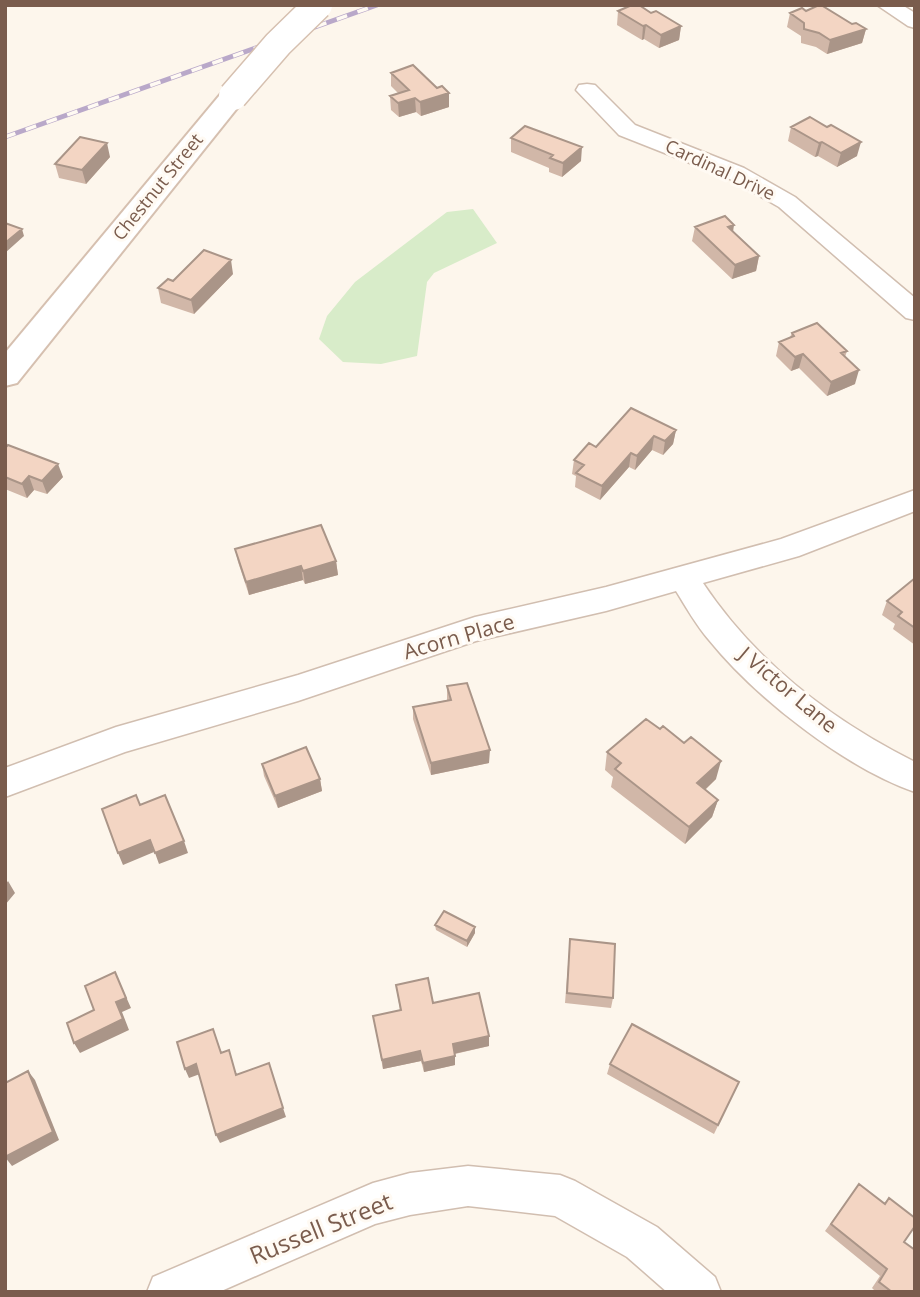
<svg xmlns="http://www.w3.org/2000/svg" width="920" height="1297" viewBox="0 0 920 1297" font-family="'Open Sans',sans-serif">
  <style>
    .green { fill: #d8ecc9 }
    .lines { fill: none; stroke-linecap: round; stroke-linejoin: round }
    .minor-casing { stroke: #d1beb0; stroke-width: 3 }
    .secondary-casing { stroke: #d6c0b0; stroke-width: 4 }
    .minor { fill: #fff; fill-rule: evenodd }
    .secondary { fill: #fff; fill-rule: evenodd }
    .rail-casing { stroke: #b9a8c9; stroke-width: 5 }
    .rail { stroke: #fffaf3; stroke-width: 3.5; stroke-dasharray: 11; stroke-linecap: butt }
    .secondary-bridge-casing { stroke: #d6c0b0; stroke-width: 31; stroke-linecap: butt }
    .secondary-bridge { stroke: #fff; stroke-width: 28 }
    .wall { fill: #d1b7a8 }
    .shaded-wall { fill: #aa9588 }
    .building { fill: #f3d5c3; stroke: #aa9588; stroke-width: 2 }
    .labels { text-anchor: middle; stroke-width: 6; stroke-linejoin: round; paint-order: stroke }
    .far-street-label { font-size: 18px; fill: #7a5c4d; stroke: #fffaf3 }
    .street-label { font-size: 21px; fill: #7a5c4d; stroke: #fffaf3 }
    .near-street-label { font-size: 24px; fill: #7a5c4d; stroke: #fffaf3 }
  </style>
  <rect width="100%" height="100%" fill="#fdf6ec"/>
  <path class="green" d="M473,209L497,243L434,273L427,282L417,356L381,364L343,362L319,339L327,316L355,282L447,212Z"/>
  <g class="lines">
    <g class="minor-casing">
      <path id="minor" d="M877,5H902L915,13V28L908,26Z
        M587,84L595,85L635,125L744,168L795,197L915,298V320L906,318L779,207L728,178L619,135L576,90L579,85Z
        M915,490V511L799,556L703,583C755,661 831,720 915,762V792C845,768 755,697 709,640C696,625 686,607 676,591L606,611L476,641L298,701L125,752L5,797V768L116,727L298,675L475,617L606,587L781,539Z
        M468,1166L560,1175L575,1181L657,1227L715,1277L721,1292H667L627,1257L555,1216L468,1206L410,1215L375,1224L219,1292H147L153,1277L373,1183L410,1173Z"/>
    </g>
    <g class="secondary-casing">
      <path id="secondary" d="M233,88L242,90L246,96L242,102L17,383L5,386V353L224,90Z"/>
    </g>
    <use href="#minor" class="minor"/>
    <use href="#secondary" class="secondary"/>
    <g class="rail-casing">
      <path id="rail" d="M5,137L377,5"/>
    </g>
    <use href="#rail" class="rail"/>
    <g class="secondary-bridge-casing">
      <path id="secondary-bridge" d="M233,96L278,44L318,5"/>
    </g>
    <use href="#secondary-bridge" class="secondary-bridge"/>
  </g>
  <path class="wall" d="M618,11L651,13L681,26L679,40L659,48L644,39L642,40L617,25Z
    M806,11L866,29L862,43L827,54L816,47L801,43V36L787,27L790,13Z
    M391,73L449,93V107L421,116L416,112L399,117L391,110L390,96L398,93L391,86Z
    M791,127L857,156L837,167L818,156L815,157L788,141Z
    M511,138L581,161L562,177L549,172V168L511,152Z
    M110,157L86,184L59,178L55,164Z
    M695,227L733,232L759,256L756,271L732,279L692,241Z
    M233,274L194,314L161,303L158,288L173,281Z
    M792,333L847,351L845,357L855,384L827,396L799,368L791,371L776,356L779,342L790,337Z
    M676,430L673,444L663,455L652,450L635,470L629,467L600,500L575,487L576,476L572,474L574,460L596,447Z
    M5,448L63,477L47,494L34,490L27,498L5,489Z
    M235,549L336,561L338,575L305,584L303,580L249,595L238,562Z
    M915,578V645L893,629L895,624L882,615L887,601Z
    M447,686L489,763L431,775L413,719V707L447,700Z
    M607,752L716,779L705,790L718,800L712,817L685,844L611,787L613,777L605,770Z
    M262,764L320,779L322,791L278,808L264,776Z
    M435,925L475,927V933L467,947L436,930Z
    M570,939L613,998L611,1008L565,1003Z
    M396,985L433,1003L489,1036V1046L455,1054V1065L424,1072L421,1061L383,1069L373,1016L400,1010Z
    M610,1064L739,1082L714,1134L607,1074Z
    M859,1184L884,1203L889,1198L904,1242L915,1292H876L872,1288L880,1276L825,1231Z"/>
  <path class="shaded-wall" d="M646,25L644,39L642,40L643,26Z
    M681,26L679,40L659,48L661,35Z
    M866,29L862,43L827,54L830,40Z
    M449,93V107L421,116L420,102Z
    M415,98L416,112L399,117L398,103Z
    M822,142L818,156L815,157L819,143Z
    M861,142L857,156L837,167L841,153Z
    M107,143L110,157L86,184L82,170Z
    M582,147L581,161L562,177L563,163Z
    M734,225L732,239L728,227Z
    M22,229L24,236L5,253V243Z
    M759,256L756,271L732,279L735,265Z
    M231,260L233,274L194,314L191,300Z
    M803,354L799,368L791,371L795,357Z
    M859,370L855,384L827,396L831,382Z
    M676,430L673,444L663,455L665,441Z
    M654,436L652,450L635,470L637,456Z
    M631,453L629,467L600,500L602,486Z
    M58,464L63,477L47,494L42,481Z
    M29,476L34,490L27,498L22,484Z
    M336,561L338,575L305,584L303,571Z
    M301,566L303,580L249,595L246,582Z
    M490,750L489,763L431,775V763Z
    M721,761L716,779L693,801L697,783Z
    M320,779L322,791L278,808L275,796Z
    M718,800L712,817L685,844L689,827Z
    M150,840L154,852L123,865L118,853Z
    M184,841L188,853L159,864L155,853Z
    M8,881L15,893L5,905V885Z
    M475,927V933L467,947V941Z
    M115,972L131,1008L122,1012L129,1030L80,1053L74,1043L116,1002Z
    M489,1036V1046L453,1054V1044Z
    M420,1051L421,1061L383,1069L382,1060Z
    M455,1056V1065L424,1072L423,1063Z
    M196,1064L200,1074L189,1078L185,1069Z
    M28,1071L35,1080L59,1140L12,1166L5,1157Z
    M283,1108L286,1117L220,1143L216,1135Z"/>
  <path class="building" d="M632,5H639L651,13L656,11L681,26L661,35L646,25L643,26L618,11Z
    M819,5H821L852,24L856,23L866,29L830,40L819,33L804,29V23L790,13L802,8L806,11Z
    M413,65L437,88L442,86L449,93L420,102L415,98L398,103L390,96L409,90L391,73Z
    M810,117L827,127L831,125L861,142L841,153L822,142L819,143L791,127Z
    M525,126L582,147L563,163L550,158L553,155L511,138Z
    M80,137L107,143L82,170L55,164Z
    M725,216L734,225L728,227L759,256L735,265L695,227Z
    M5,223L22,229L5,243Z
    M204,250L231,260L191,300L158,288L168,279L173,281Z
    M817,323L847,351L841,353L859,370L831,382L803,354L795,357L779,342L794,336L792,333Z
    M631,408L676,430L665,441L654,436L637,456L631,453L602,486L576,473L584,465L574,460L589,443L596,447Z
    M8,445L58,464L42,481L29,476L22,484L5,477V448Z
    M321,525L336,561L303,571L301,566L246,582L235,549Z
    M915,578V628L898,616L902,612L887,601Z
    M467,683L490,750L431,763L413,707L451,700L447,686Z
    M646,719L660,729L663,726L684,743L691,737L721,761L697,783L718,800L689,827L615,769L621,763L607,752Z
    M306,747L320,779L275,796L262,764Z
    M136,795L140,805L165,795L184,841L155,853L150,840L118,853L102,809Z
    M444,911L475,927L467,941L435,925Z
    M570,939L615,944L613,998L567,993Z
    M115,972L126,998L116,1002L123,1019L74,1043L67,1023L94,1010L85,986Z
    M428,978L433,1003L479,993L489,1036L453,1044L455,1056L423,1063L420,1051L382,1060L373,1016L401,1010L396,985Z
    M632,1024L739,1082L718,1125L610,1064Z
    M213,1029L221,1053L229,1050L236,1075L269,1063L283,1108L216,1135L196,1064L185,1069L177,1042Z
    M28,1071L53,1132L5,1157V1083Z
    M859,1184L885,1204L889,1198L915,1218V1226L904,1242L915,1250V1292H892L879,1282L887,1269L831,1224Z"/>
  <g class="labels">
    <g class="far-street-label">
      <text transform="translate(720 170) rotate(25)" y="6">Cardinal Drive</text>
      <text transform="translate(158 187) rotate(-51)" y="6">Chestnut Street</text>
    </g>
    <g class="street-label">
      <text transform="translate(459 637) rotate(-16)" y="7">Acorn Place</text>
      <text transform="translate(788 690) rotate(40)" y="7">J Victor Lane</text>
    </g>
    <g class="near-street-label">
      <text transform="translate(321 1229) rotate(-22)" y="8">Russell Street</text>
    </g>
  </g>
  <rect width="920" height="1297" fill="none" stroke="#7a5c4d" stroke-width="14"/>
</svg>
